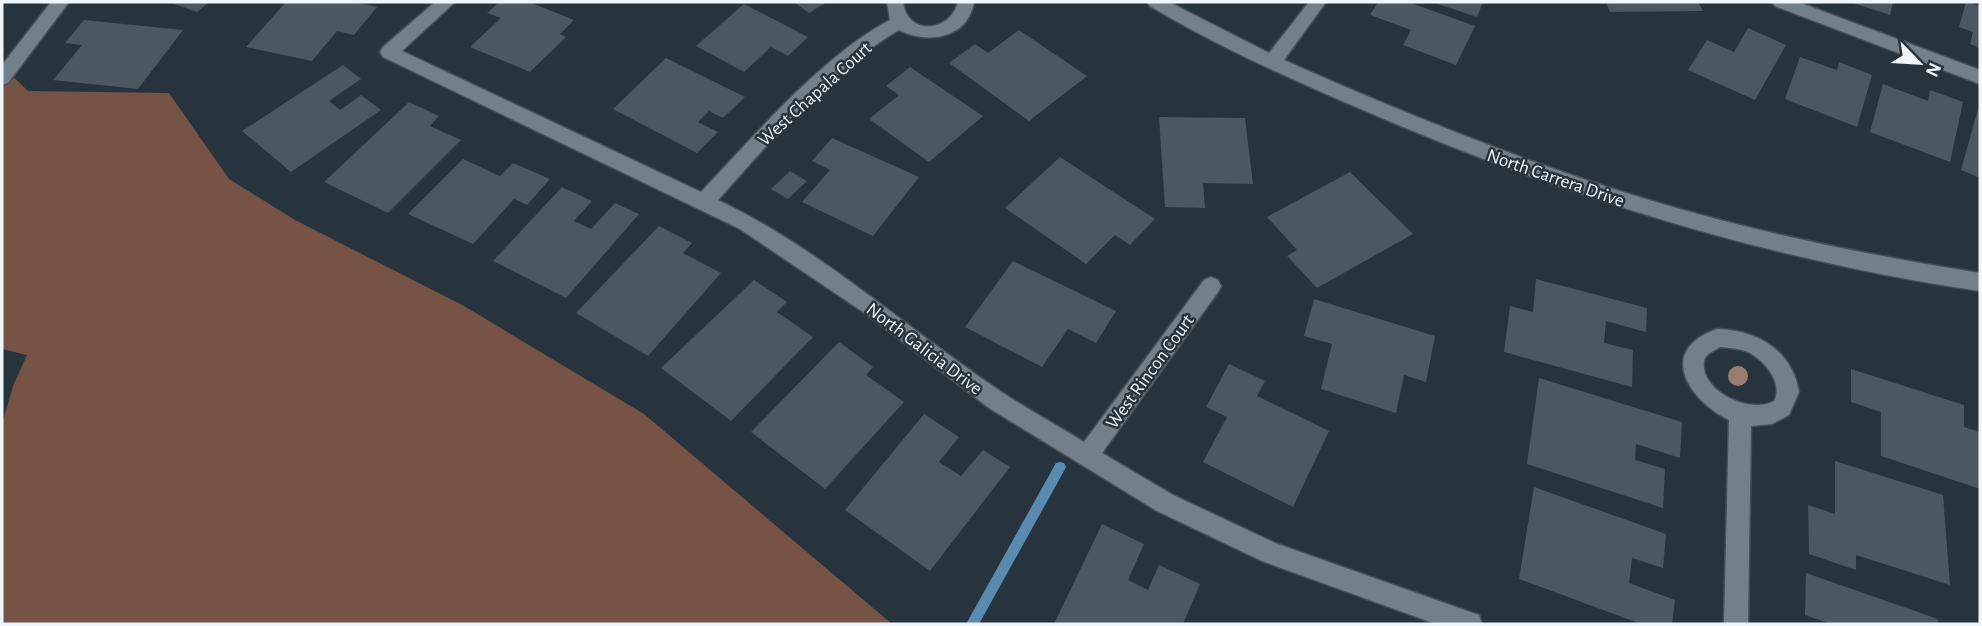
<svg xmlns="http://www.w3.org/2000/svg" width="1982" height="626" viewBox="0 0 1982 626" font-family="'Alegreya Sans',sans-serif">
  <style>
    .green { fill: #765344 }
    .lines { fill: none; stroke-linecap: round; stroke-linejoin: round }
    .stream { fill: #598bb0; fill-rule: evenodd }
    .building { fill: #4b5761 }
    .minor-casing { stroke: #464f57; stroke-width: 3 }
    .minor { fill: #73808a; fill-rule: evenodd }
    .tree { fill: #9a7c70 }
    .labels { text-anchor: middle; stroke-width: 5; stroke-linejoin: round; paint-order: stroke }
    .street-label { font-size: 19px; fill: #eef5fb; stroke: #28343d }
  </style>
  <rect width="100%" height="100%" fill="#28343d"/>
  <path class="green" d="M2,66L28,91L169,93L229,179L295,220L464,306L644,414L892,624H2V424L13,386L27,355L2,349Z"/>
  <g class="lines">
    <path class="stream" d="M1060,462L1064,463L1066,467L1064,471L979,624H966L1056,463Z"/>
  </g>
  <path class="building" d="M169,2H209L197,12Z
    M286,2H355L377,7L354,35L337,31L312,61L246,47Z
    M499,2H529L574,20L560,34L566,37L530,72L470,47L501,18L487,13Z
    M794,2H827L809,13Z
    M1378,2H1408L1475,26L1456,65L1403,45L1411,30L1370,15Z
    M1432,2H1483L1477,17Z
    M1606,2H1698L1703,11L1610,12Z
    M1850,2H1893L1890,15Z
    M1966,2L1980,6V48L1970,44L1973,32L1959,27Z
    M744,4L808,37L788,56L771,47L744,72L696,46Z
    M84,20L183,30L138,89L53,80L82,45L65,43Z
    M1748,28L1786,45L1755,100L1688,70L1707,40L1734,52Z
    M1019,30L1087,76L1029,121L949,63L975,44L988,53Z
    M1800,57L1837,70L1839,62L1872,75L1857,127L1785,99Z
    M666,58L745,97L723,118L709,111L698,122L718,132L697,153L613,109Z
    M343,65L361,79L329,101L340,110L361,95L381,110L291,172L242,131Z
    M910,67L983,116L929,162L869,119L899,95L886,86Z
    M1883,84L1928,101L1930,90L1963,102L1950,162L1870,132Z
    M409,102L439,116L430,126L461,140L388,213L324,182Z
    M1978,109L1980,110V178L1961,170Z
    M1159,117L1245,118L1253,184L1203,183L1205,208L1165,207Z
    M832,138L919,177L873,236L802,202L830,170L812,161Z
    M1060,157L1155,219L1130,245L1115,235L1086,264L1005,208Z
    M463,159L500,176L513,163L550,179L527,205L514,199L473,244L408,214Z
    M790,171L807,181L788,199L771,189Z
    M1350,172L1413,234L1317,288L1287,256L1297,250L1267,217Z
    M562,187L592,201L574,221L591,229L615,203L639,214L566,298L493,261Z
    M659,226L692,243L683,253L721,273L648,356L576,313Z
    M1013,261L1116,311L1096,343L1068,329L1042,367L965,327Z
    M1536,279L1647,308L1646,332L1606,321L1604,343L1633,350L1632,387L1504,352L1510,306L1533,312Z
    M754,280L787,302L777,312L813,337L731,421L661,368Z
    M1314,299L1435,336L1426,382L1404,375L1396,413L1321,389L1332,344L1304,336Z
    M839,342L873,367L866,375L904,402L825,489L751,432Z
    M1229,364L1265,381L1257,396L1329,431L1293,507L1203,462L1227,417L1206,407Z
    M1851,369L1964,405V427L1980,432V489L1881,456V412L1851,402Z
    M1539,378L1682,422L1680,458L1636,444L1635,460L1665,469L1663,508L1527,464Z
    M924,414L959,437L939,462L961,476L983,450L1010,467L930,571L845,510Z
    M1835,461L1943,495L1950,585L1856,555V570L1809,554L1808,505L1835,514Z
    M1534,487L1666,534L1663,568L1632,558L1629,583L1675,600L1672,624H1641L1519,579Z
    M1102,524L1144,544L1128,580L1148,590L1159,565L1200,584L1183,624H1054Z
    M1806,573L1938,619V624H1831L1805,615Z"/>
  <g class="lines">
    <g class="minor-casing">
      <path id="minor" d="M51,2H69L8,83L2,85V65Z
        M435,2H455L402,51L701,192C753,137 823,55 890,20L887,2H903C907,36 950,33 958,2H974C968,38 929,45 899,30C829,71 772,140 718,200C823,250 909,331 1006,395C1031,411 1058,426 1084,442L1204,280L1211,277L1218,280L1221,286L1218,292L1102,453L1173,495L1275,543L1470,612L1479,615L1482,624H1436L1262,561L1157,511L989,408L869,316L740,229L383,57L380,52L383,47Z
        M1147,2H1169L1269,53L1309,2H1326L1284,60C1403,113 1524,162 1649,200C1758,233 1868,255 1980,273V291C1768,260 1560,195 1363,110C1291,79 1218,47 1150,6Z
        M1772,2H1798L1980,70V84L1775,6Z
        M1717,329C1757,330 1792,350 1799,392L1789,415L1772,424L1751,426L1748,624H1724L1729,420C1687,399 1657,350 1717,329ZM1720,347C1729,348 1739,348 1748,352C1764,360 1784,383 1774,401C1751,415 1699,391 1704,361C1705,354 1714,351 1720,347Z"/>
    </g>
    <use href="#minor" class="minor"/>
  </g>
  <circle class="tree" cx="1738" cy="376" r="10"/>
  <g class="labels">
    <g class="street-label">
      <text transform="translate(814 93) rotate(-42)" y="7">West Chapala Court</text>
      <text transform="translate(1556 177) rotate(19)" y="7">North Carrera Drive</text>
      <text transform="translate(925 348) rotate(37)" y="7">North Galicia Drive</text>
      <text transform="translate(1149 371) rotate(-54)" y="7">West Rincon Court</text>
    </g>
  </g>
  <rect width="1982" height="626" fill="none" stroke="#eef5fb" stroke-width="7"/>
  <g transform="translate(1919 63) rotate(115)" stroke="#28343d" stroke-width="5" paint-order="stroke">
  <path d="M0-5L12 26L0 18L-12 26Z" fill="#eef5fb"/>
  <text y="-10" font-size="19" font-weight="bold" text-anchor="middle" fill="#eef5fb">N</text>
  </g>
</svg>
